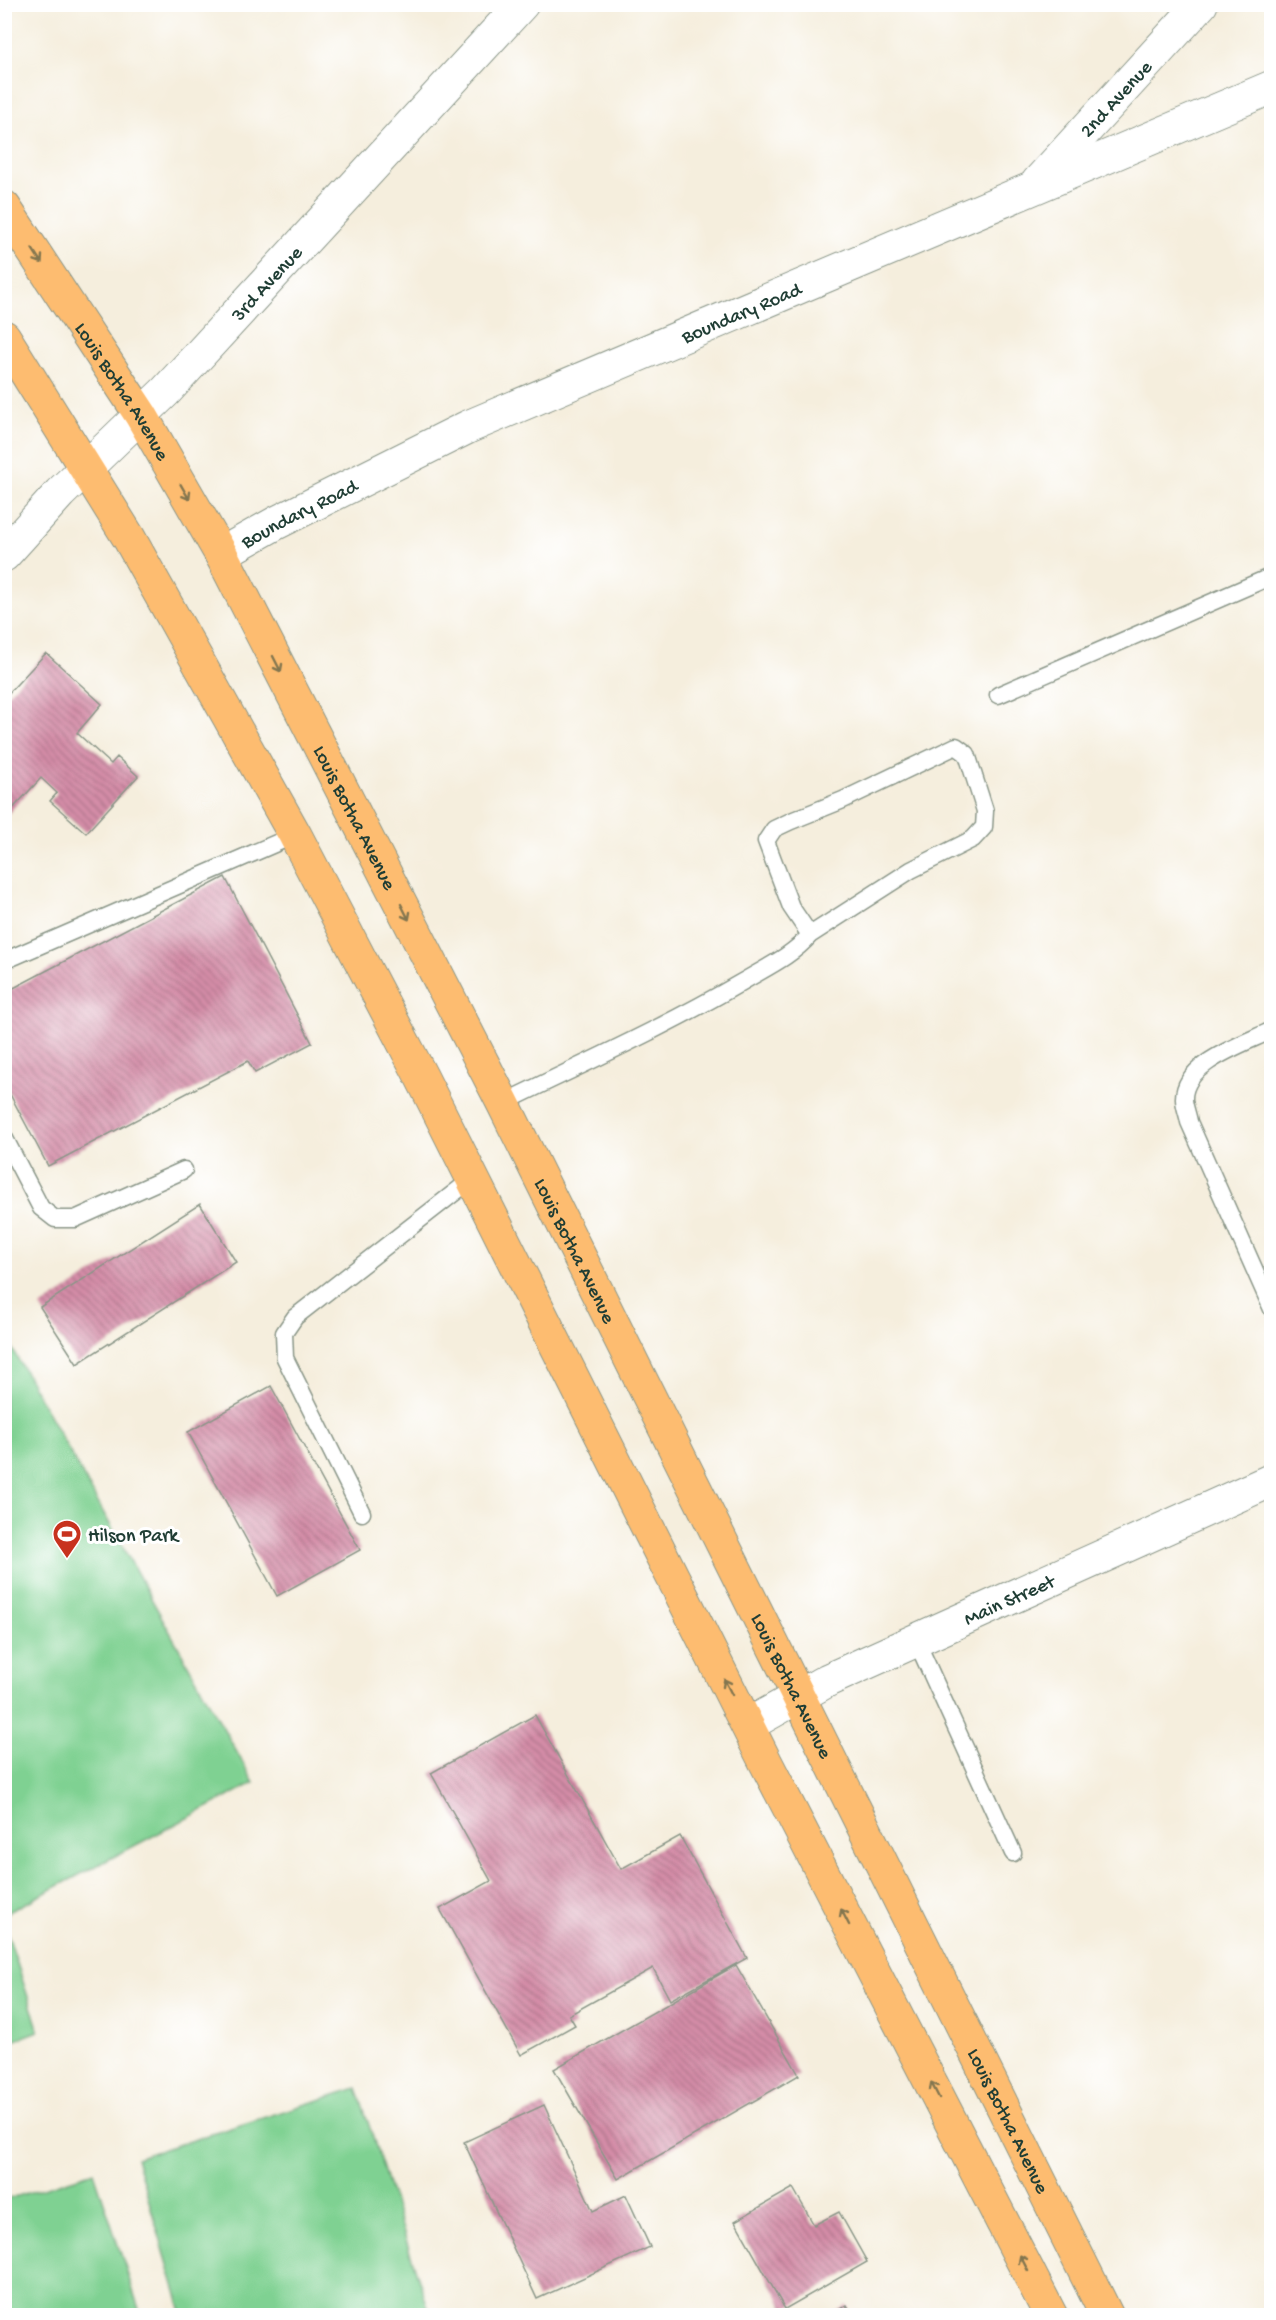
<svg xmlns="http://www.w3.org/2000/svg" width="1276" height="2320" viewBox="0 0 1276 2320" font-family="'Gochi Hand',sans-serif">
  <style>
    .grass { fill: #7fd192; stroke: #4f8763; stroke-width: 1.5 }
    .building { fill: url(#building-back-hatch) }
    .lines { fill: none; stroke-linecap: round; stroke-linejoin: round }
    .service-casing { stroke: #8a9688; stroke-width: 19 }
    .minor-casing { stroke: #8a9688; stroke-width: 35 }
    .primary-casing { stroke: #8a9688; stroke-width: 35 }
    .service { stroke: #fff; stroke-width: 16 }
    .minor { stroke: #fff; stroke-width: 33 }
    .primary { stroke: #fdbc70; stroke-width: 33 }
    .oneway { stroke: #83764f }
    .labels { text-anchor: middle; stroke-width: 6; stroke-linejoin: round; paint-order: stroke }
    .street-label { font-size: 20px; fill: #1f3d34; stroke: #fff }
    .poi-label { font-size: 20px; fill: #1f3d34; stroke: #fff; text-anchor: start }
  </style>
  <defs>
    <pattern id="building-back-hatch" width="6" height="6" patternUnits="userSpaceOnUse" patternTransform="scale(1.5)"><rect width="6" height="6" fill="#d48ca7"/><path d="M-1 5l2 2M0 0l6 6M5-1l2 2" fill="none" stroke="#ab7489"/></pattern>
  </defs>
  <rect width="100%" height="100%" fill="#fff"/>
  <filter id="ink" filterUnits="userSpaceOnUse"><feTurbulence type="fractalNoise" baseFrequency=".0167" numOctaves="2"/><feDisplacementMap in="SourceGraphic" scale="12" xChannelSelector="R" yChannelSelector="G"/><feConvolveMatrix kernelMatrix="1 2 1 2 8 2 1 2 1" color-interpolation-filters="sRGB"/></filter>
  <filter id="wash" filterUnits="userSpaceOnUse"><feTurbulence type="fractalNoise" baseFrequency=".008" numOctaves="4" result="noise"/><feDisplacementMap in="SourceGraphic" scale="24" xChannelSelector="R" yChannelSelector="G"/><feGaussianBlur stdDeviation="1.35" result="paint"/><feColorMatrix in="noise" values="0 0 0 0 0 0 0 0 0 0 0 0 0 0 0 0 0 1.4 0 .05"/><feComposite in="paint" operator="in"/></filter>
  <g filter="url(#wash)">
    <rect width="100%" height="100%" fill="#f5eedd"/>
    <path class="grass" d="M4,1334L254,1783L5,1914H4Z
      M4,1923L39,2031L5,2044L4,2043Z
      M357,2088L429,2311L416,2316L183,2315L136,2158Z
      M94,2172L141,2315H5V2200Z"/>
    <g id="blocks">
      <path class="building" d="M46,653L102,704L77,733L111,764L117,757L138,776L86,833L50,801L57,793L41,778L4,818V698Z
        M225,877L312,1043L255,1073L248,1061L48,1166L4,1083V993Z
        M200,1204L236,1262L77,1364L40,1307Z
        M271,1386L360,1550L277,1596L188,1432Z
        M535,1715L621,1869L680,1836L747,1958L670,2000L653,1968L569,2015L575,2025L521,2055L440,1909L491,1881L431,1773Z
        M736,1965L799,2075L618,2179L554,2069Z
        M544,2105L593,2211L626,2195L650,2247L537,2299L464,2142Z
        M793,2188L814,2225L839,2212L867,2262L785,2309L735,2221Z
        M847,2305L853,2316H828Z"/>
    </g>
  </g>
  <g filter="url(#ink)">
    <use href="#blocks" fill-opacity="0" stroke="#8a9688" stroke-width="1.5"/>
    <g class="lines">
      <g class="service-casing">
        <path id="service" d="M998,695L1272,576
          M4,961L295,835
          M1272,1030C1244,1044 1183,1063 1184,1099C1184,1106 1188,1115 1189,1122L1272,1309
          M503,1103C583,1064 665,1027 742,982C765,968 792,956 810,935L791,907L766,841L774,829L791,821L843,800L956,746L967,754L985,811L984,827L973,839L911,870L810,935
          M4,1137L41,1208L55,1219H75L184,1170
          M362,1513L285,1358L284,1333L295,1317L472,1179
          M916,1640L1013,1853"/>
      </g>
      <g class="minor-casing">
        <g id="minor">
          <path id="s1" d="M1038,182L1201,4"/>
          <path id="s2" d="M221,554L276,523L468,427L1272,87"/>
          <path id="s3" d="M4,555L60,493L166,391L522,4"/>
          <path id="s4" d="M748,1725L828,1680L1272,1480"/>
        </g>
      </g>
      <g class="primary-casing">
        <g id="primary">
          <path id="s5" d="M4,207L141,415L221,554L503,1103L1107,2316"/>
          <path d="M4,337L129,538L295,835L421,1076L766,1763L1051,2316"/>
        </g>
      </g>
      <use href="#service" class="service"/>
      <use href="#minor" class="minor"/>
      <use href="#primary" class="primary"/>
    </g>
    <defs><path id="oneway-shaft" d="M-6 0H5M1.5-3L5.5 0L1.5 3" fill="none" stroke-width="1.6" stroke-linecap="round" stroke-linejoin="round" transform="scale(1.5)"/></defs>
    <g class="oneway">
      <use href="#oneway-shaft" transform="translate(37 256) rotate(57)"/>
      <use href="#oneway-shaft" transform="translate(185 492) rotate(60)"/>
      <use href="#oneway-shaft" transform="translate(277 664) rotate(63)"/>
      <use href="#oneway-shaft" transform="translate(405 912) rotate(63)"/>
      <use href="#oneway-shaft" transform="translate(728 1687) rotate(-117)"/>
      <use href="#oneway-shaft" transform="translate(845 1917) rotate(-117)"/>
      <use href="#oneway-shaft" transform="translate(935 2090) rotate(-117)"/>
      <use href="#oneway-shaft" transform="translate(1024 2263) rotate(-117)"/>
    </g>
  </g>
  <defs>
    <g id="stadium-pin" transform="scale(1.5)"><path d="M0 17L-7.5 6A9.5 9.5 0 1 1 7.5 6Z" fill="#c8321e" stroke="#fff"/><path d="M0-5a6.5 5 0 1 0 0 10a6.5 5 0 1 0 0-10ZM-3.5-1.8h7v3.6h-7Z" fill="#fff"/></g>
  </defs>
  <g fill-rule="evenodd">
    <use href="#stadium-pin" x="67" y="1534"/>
  </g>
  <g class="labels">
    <g class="street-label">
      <text dy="7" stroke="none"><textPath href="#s1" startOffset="114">2nd Avenue</textPath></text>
      <text dy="7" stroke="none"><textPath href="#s3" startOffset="378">3rd Avenue</textPath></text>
      <text dy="7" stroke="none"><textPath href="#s2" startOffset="574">Boundary Road</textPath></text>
      <text dy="7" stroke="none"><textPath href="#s5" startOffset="219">Louis Botha Avenue</textPath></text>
      <text dy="7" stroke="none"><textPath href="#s2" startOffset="88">Boundary Road</textPath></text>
      <text dy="7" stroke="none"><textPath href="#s5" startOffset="705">Louis Botha Avenue</textPath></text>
      <text dy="7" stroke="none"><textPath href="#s5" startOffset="1191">Louis Botha Avenue</textPath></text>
      <text dy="7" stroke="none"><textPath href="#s4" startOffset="290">Main Street</textPath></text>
      <text dy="7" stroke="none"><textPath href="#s5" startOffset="1677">Louis Botha Avenue</textPath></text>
      <text dy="7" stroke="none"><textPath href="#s5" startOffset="2163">Louis Botha Avenue</textPath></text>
    </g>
    <g class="poi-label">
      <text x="88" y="1541">Hilson Park</text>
    </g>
  </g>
  <rect width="1276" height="2320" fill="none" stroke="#fff" stroke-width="24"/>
</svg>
